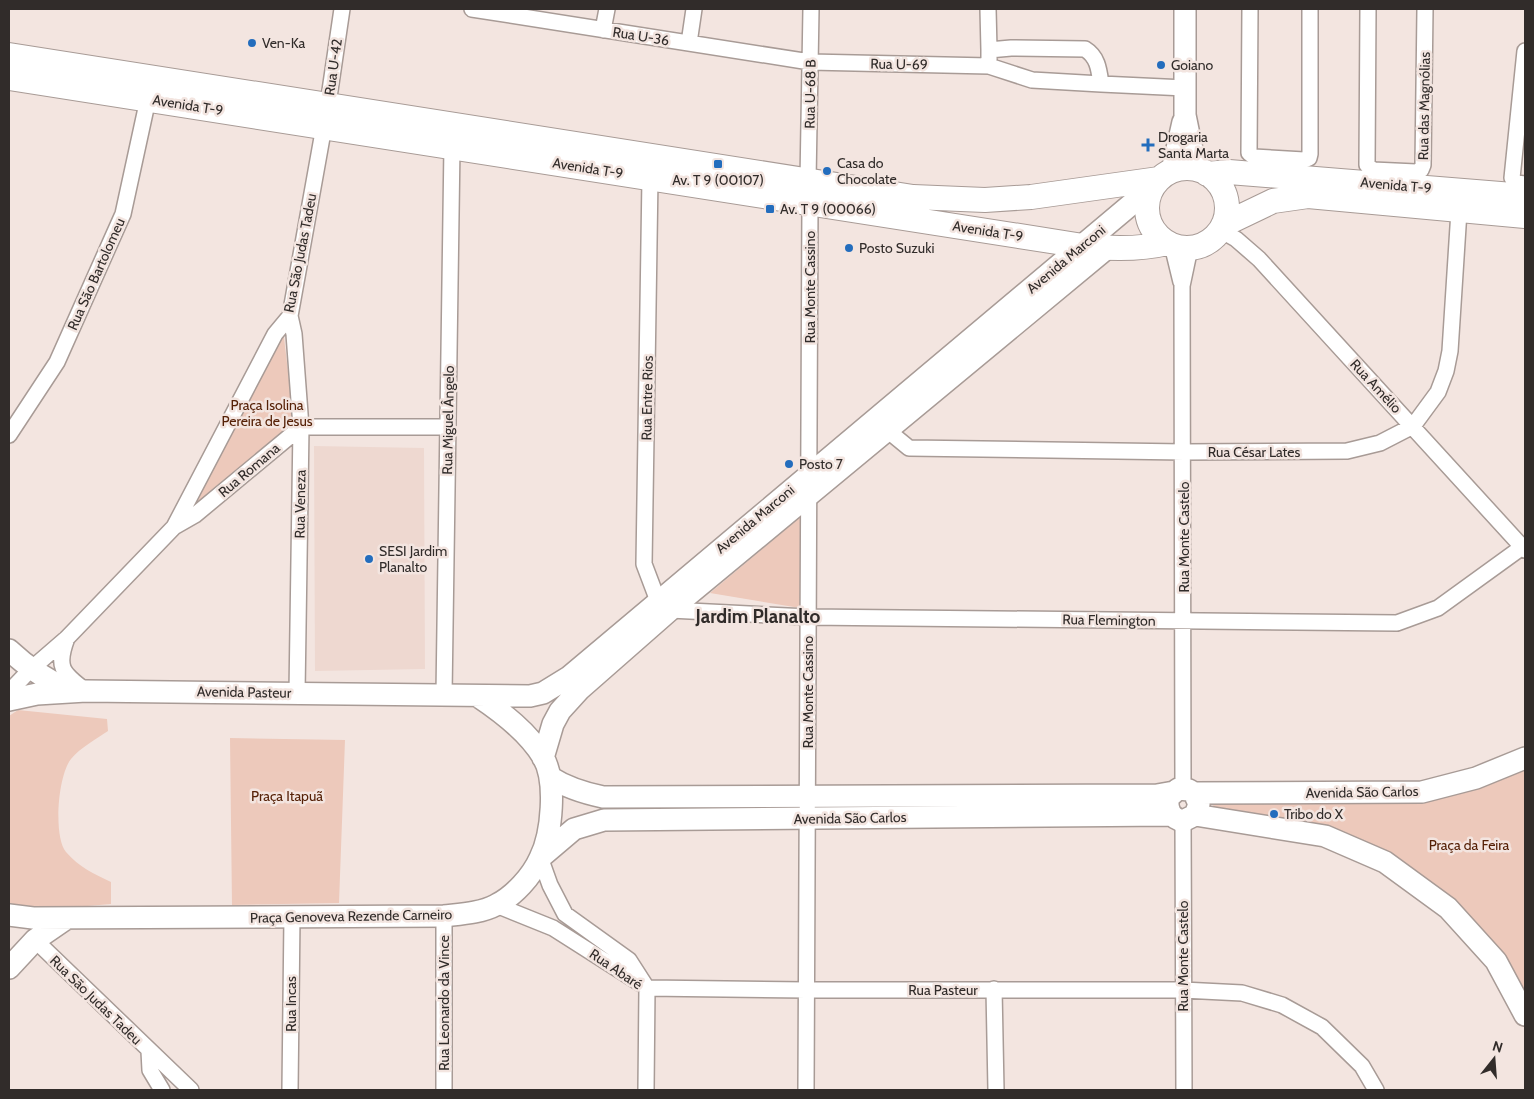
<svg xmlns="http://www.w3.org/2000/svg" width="1534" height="1099" viewBox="0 0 1534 1099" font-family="Cabin,sans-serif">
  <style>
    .built { fill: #eed8d0 }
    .green { fill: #edc9bb }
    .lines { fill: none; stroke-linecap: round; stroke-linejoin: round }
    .street-casing { stroke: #a89b96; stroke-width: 18 }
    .secondary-casing { stroke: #a89b96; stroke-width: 24 }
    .primary-casing { stroke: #a89b96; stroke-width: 26 }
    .street { stroke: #fff; stroke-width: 15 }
    .secondary { stroke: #fff; stroke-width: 21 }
    .primary { stroke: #fff; stroke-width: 24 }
    .poi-dot { fill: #236dbd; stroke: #f3e5e0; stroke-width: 2 }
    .labels { text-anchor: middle; stroke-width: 5; stroke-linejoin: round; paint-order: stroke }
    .street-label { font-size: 14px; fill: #312c2a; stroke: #f3e5e0 }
    .poi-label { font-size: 14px; fill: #312c2a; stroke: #f3e5e0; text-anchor: start }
    .park-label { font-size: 14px; fill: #562107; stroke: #f3e5e0 }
    .district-label { font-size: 19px; font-weight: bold; fill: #312c2a; stroke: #f3e5e0 }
  </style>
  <rect width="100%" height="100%" fill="#f3e5e0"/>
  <path class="built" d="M314,446L424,448L425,669L315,671Z"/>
  <path class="green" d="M283,329L294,423L183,516Z
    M804,514L800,608L710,593Z
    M18,710L107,719L108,731C96,739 80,748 71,759C58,775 53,836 66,852C79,867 94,874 111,882V904L41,910L9,906V716Z
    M230,738L345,740L339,903L232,905Z
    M1525,765V995L1387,858L1218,812L1213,806L1216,800L1420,798Z"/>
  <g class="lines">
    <g class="street-casing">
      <path id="street" d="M472,9L810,62L989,66
        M988,9L989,50
        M1250,9L1249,153L1254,157L1304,160L1309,158L1310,154V9
        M1368,9L1367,165L1373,170L1416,172L1421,170L1423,165L1425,9
        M603,30L607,9
        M689,43L694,9
        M1011,48L1085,49C1098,57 1099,70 1101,84L1032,80L989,66V50Z
        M1525,51L1512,178L1516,183L1525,184
        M1101,84L1185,88
        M650,178L644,564L658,601L670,610L808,617L1397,623L1438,608L1525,545
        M808,180L811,9
        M1220,230L1236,239L1259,259L1525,550
        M1172,245L1181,282
        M290,316L294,334L301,427L297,693
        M881,425L909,448L1184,452L1347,451L1380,443L1413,426L1438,392L1446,371L1450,351L1459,211
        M9,435L57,362L123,214L148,99
        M174,527L195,515L301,427H448
        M67,638C56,667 62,673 85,690
        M9,692L30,670L67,638L174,527L275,334L290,316L328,104L342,9
        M444,695L452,146
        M1183,789L1182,286L1190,248
        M1183,821L1184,1090
        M540,857L550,885L565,914L629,960L647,988
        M496,905L553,928L641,984
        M444,916V1090
        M35,940L191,1090
        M647,988L806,990H1183L1242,993L1282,1005L1322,1027L1362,1066L1376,1090
        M994,989L996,1090
        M149,1051L150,1070L162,1090
        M290,1090L292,917
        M646,1090L647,988
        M806,1090L810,203"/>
    </g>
    <g class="secondary-casing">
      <path id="secondary" d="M1185,9V115L1196,169
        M1172,171L1183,122
        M9,650C28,668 46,680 70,690
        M9,700L37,694L86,691L530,696L543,693L569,677L1153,186
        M543,758L553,724L560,711L580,689L670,610L1106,249
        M550,777C567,788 584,793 603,797L1157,795L1174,792
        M1194,793L1199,804L1195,815L1183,821C1171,818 1167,811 1168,798L1178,789L1189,790L1194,793L1422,792L1476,778L1525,758
        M1195,815L1325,836L1385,862L1448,908L1496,961L1525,1015
        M541,857L574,829L604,820L1171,815
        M9,915L33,918L444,916C461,914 481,913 496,905C514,896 532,876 540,858C552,834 557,781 543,757C528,732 503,713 479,697
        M9,968L35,940L67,918"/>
    </g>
    <g class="primary-casing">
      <path id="primary" d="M9,55L913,197L985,200L1031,197L1159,179
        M9,78L1083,246C1111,249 1139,250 1167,243
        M1147 208a40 40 0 1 1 80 0a40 40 0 1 1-80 0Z
        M1207,174L1229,172L1525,196
        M1223,225L1273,201L1308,196L1525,216"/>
    </g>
    <use href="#street" class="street"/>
    <use href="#secondary" class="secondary"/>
    <use href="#primary" class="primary"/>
  </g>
  <g class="poi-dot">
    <circle cx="252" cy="43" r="5"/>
    <circle cx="1161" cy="65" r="5"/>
    <path d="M1145.5 137.5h5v5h5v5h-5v5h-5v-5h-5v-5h5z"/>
    <rect x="713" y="159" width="10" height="10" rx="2.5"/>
    <circle cx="827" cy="171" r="5"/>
    <rect x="765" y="204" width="10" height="10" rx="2.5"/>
    <circle cx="849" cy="248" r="5"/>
    <circle cx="789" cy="464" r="5"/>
    <circle cx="369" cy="559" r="5"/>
    <circle cx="1274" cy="814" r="5"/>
  </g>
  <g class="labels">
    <g class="street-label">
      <text transform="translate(641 36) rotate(9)" y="5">Rua U-36</text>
      <text transform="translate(899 64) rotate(1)" y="5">Rua U-69</text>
      <text transform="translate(333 67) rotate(-82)" y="5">Rua U-42</text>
      <text transform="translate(810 94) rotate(-89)" y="5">Rua U-68 B</text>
      <text transform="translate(188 105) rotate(9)" y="5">Avenida T-9</text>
      <text transform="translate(1424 106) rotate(-89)" y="5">Rua das Magnólias</text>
      <text transform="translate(588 168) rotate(9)" y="5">Avenida T-9</text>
      <text transform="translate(1396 185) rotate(5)" y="5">Avenida T-9</text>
      <text transform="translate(988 231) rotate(9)" y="5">Avenida T-9</text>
      <text transform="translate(300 253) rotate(-79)" y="5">Rua São Judas Tadeu</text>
      <text transform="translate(1066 259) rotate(-40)" y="5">Avenida Marconi</text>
      <text transform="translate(96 274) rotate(-66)" y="5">Rua São Bartolomeu</text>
      <text transform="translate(810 287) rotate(-90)" y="5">Rua Monte Cassino</text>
      <text transform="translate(1376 386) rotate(47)" y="5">Rua Amélio</text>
      <text transform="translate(647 398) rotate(-89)" y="5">Rua Entre Rios</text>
      <text transform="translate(448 420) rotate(-89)" y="5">Rua Miguel Ângelo</text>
      <text x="1254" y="457">Rua César Lates</text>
      <text transform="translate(249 470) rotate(-40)" y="5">Rua Romana</text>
      <text transform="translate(300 504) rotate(-89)" y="5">Rua Veneza</text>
      <text transform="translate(755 519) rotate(-40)" y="5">Avenida Marconi</text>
      <text transform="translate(1184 537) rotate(-90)" y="5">Rua Monte Castelo</text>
      <text transform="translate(1109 620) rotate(1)" y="5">Rua Flemington</text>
      <text transform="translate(244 692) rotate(1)" y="5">Avenida Pasteur</text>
      <text transform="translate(808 692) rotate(-90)" y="5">Rua Monte Cassino</text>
      <text transform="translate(1362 792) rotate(-1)" y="5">Avenida São Carlos</text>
      <text transform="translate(850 818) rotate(-1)" y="5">Avenida São Carlos</text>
      <text transform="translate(351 916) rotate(-1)" y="5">Praça Genoveva Rezende Carneiro</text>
      <text transform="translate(1183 956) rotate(-90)" y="5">Rua Monte Castelo</text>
      <text transform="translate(616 969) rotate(34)" y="5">Rua Abaré</text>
      <text x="943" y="995">Rua Pasteur</text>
      <text transform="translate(96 1000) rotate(44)" y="5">Rua São Judas Tadeu</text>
      <text transform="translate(444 1003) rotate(-90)" y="5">Rua Leonardo da Vince</text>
      <text transform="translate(291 1004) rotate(-90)" y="5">Rua Incas</text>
    </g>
    <g class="poi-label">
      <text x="262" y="48">Ven-Ka</text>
      <text x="1171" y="70">Goiano</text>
      <text x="1158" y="142">Drogaria<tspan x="1158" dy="16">Santa Marta</tspan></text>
      <text x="837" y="168">Casa do<tspan x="837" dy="16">Chocolate</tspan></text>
      <text x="718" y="185" text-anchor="middle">Av. T 9 (00107)</text>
      <text x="780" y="214">Av. T 9 (00066)</text>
      <text x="859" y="253">Posto Suzuki</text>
      <text x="799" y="469">Posto 7</text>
      <text x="379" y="556">SESI Jardim<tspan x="379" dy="16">Planalto</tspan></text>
      <text x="1284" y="819">Tribo do X</text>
    </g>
    <g class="park-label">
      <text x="267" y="410">Praça Isolina<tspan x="267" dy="16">Pereira de Jesus</tspan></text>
      <text x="287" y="801">Praça Itapuã</text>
      <text x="1469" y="850">Praça da Feira</text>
    </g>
    <g class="district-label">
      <text x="758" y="623">Jardim Planalto</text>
    </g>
  </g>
  <rect width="1534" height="1099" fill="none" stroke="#312c2a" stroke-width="20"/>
  <g transform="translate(1494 1059) rotate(17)" stroke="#f3e5e0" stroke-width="4" paint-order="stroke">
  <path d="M0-4L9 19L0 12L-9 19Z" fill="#312c2a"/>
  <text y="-8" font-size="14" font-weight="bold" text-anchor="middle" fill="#312c2a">N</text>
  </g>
</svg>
